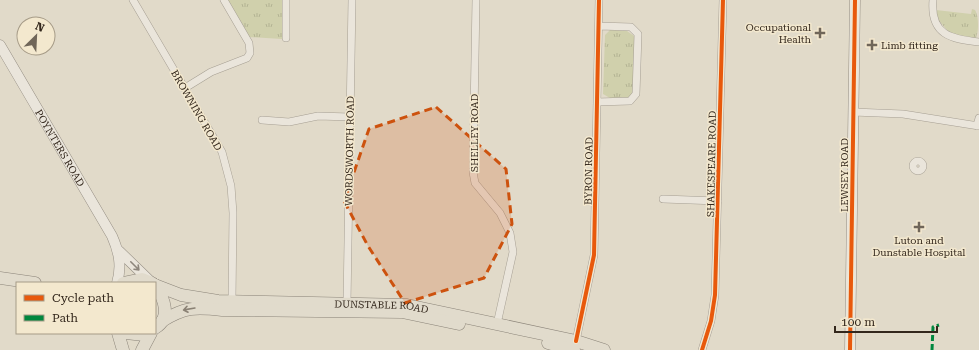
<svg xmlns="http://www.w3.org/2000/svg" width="979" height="350" viewBox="0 0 979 350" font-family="'Roboto Serif',serif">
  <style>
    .grass { fill: url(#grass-tufts) }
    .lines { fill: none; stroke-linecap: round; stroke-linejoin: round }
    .street-casing { stroke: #a69f93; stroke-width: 8 }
    .secondary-casing { stroke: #958e83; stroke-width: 11 }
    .primary-casing { stroke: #8b8479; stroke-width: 13 }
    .street { stroke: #eae5db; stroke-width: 7 }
    .secondary { stroke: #eae5db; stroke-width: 10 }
    .primary { stroke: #e1dbcc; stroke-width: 12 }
    .quiet { stroke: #00873e; stroke-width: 3; stroke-dasharray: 6 3; stroke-linecap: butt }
    .cycleway-casing { stroke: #f3e8ce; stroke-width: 6 }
    .cycleway { stroke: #e8590c; stroke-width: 4 }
    .oneway { stroke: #8e867c }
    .oneway2 { stroke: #8a8174 }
    .marked { fill: #cd520e; fill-opacity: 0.2; stroke: #cd520e; stroke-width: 3; stroke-dasharray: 8 5; stroke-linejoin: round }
    .poi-dot { fill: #706659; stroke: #f3e8ce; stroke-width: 1.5 }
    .labels { text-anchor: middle; stroke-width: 3; stroke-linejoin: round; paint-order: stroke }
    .poi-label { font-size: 10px; fill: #33271c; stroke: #f3e8ce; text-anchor: end }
    .street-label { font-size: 10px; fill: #33271c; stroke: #f3e8ce }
  </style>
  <defs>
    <pattern id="grass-tufts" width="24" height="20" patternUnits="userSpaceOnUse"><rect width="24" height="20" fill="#d0d0ac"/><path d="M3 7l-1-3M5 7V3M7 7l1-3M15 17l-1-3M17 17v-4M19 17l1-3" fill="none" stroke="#b3b393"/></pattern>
  </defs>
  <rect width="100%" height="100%" fill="#e1dac9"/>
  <path class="grass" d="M227,0H284L282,39L249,37Z
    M972,9L975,10C979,16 979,34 975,39L951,35L937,18L936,10L971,14Z
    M610,30L627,31L634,36V92L628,98H610L603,94L605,35Z"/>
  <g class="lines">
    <g class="street-casing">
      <path id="street" d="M133,0L222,152L231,186L233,213L232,301
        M476,0L473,172L475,183L500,213L510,233L513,252L497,324
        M933,0C930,35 951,39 979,42
        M286,38V0
        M185,88L211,72L247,58L250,53L249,43L224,0
        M597,102L630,101L636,94L638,34L631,27L599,26
        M853,112L903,114L979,126
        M262,120L289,122L318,116L350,117
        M977,126L979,118
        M913 166a5 5 0 1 1 10 0a5 5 0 1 1-10 0Z
        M663,199L718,201
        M347,303L352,0
        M576,341L594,255L599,0
        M702,350L711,321L715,295L723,0"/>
    </g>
    <g class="secondary-casing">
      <g id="secondary">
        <path id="s1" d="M0,45L112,236C119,252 122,266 117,283"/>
        <path d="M119,251L150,281"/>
        <path d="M850,350L855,0"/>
      </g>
    </g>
    <g class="primary-casing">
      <g id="primary">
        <path d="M0,278L35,283"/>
        <path d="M123,283L142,279L152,283"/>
        <path id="s2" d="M155,285L181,295L218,301L407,305L576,341L604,350"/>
        <path d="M155,285C164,298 172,318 155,328"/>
        <path d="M162,321C185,307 195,307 222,310L402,312L459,324"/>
        <path d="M118,333L123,350"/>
        <path d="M126,333L144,335L147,333"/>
        <path d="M548,343L574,350"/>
        <path d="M142,350L151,333"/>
      </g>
    </g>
    <use href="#street" class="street"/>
    <use href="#secondary" class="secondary"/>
    <use href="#primary" class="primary"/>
    <path class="quiet" d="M932,350L933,327L939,325"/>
    <g class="cycleway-casing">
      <path id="cycleway" d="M576,341L594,255L599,0
        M702,350L711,321L715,295L723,0
        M850,350L855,0"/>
    </g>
    <use href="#cycleway" class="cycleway"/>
  </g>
  <defs><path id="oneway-shaft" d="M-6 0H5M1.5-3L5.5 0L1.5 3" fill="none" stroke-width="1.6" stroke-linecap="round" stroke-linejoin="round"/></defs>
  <use class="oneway" href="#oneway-shaft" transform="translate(135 266) rotate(45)"/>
  <use class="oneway2" href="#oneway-shaft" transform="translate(189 309) rotate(170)"/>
  <path class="marked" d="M436,107L506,169L512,224L484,278L405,303L368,246L344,201L369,129Z"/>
  <g class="poi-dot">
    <path d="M818 27h4v4h4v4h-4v4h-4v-4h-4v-4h4z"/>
    <path d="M870 39h4v4h4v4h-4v4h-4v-4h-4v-4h4z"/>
    <path d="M917 221h4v4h4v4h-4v4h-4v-4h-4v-4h4z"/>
  </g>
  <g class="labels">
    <g class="poi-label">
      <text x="811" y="31">Occupational<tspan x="811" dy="12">Health</tspan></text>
      <text x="881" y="49" text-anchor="start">Limb fitting</text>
      <text x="919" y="244" text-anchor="middle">Luton and<tspan x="919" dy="12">Dunstable Hospital</tspan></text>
    </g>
    <g class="street-label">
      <text transform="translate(197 110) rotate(60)" y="4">BROWNING ROAD</text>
      <text transform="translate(474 133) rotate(-90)" y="4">SHELLEY ROAD</text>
      <text dy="4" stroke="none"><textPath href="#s1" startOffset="119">POYNTERS ROAD</textPath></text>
      <text transform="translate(349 151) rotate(-89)" y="4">WORDSWORTH ROAD</text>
      <text transform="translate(711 164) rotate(-89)" y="4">SHAKESPEARE ROAD</text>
      <text transform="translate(588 171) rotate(-89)" y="4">BYRON ROAD</text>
      <text transform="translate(844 175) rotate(-90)" y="4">LEWSEY ROAD</text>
      <text dy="4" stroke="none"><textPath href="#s2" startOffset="229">DUNSTABLE ROAD</textPath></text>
    </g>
  </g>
  <rect x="16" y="282" width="140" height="52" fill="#f3e8ce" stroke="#a69b87"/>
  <rect x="24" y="295" width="20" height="6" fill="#e8590c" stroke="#a69b87"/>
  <text x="52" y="302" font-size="12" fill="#33271c">Cycle path</text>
  <rect x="24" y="315" width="20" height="6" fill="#00873e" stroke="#a69b87"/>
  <text x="52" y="322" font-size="12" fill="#33271c">Path</text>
  <g transform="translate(36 36) rotate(24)"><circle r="19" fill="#f3e8ce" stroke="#a69b87"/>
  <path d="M0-3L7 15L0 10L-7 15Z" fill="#706659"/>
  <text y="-6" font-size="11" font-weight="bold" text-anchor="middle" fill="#33271c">N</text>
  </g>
  <path d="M835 326v6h102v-6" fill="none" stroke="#33271c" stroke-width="2"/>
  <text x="841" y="326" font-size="12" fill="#33271c" stroke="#f3e8ce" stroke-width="3" paint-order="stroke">100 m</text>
</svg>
